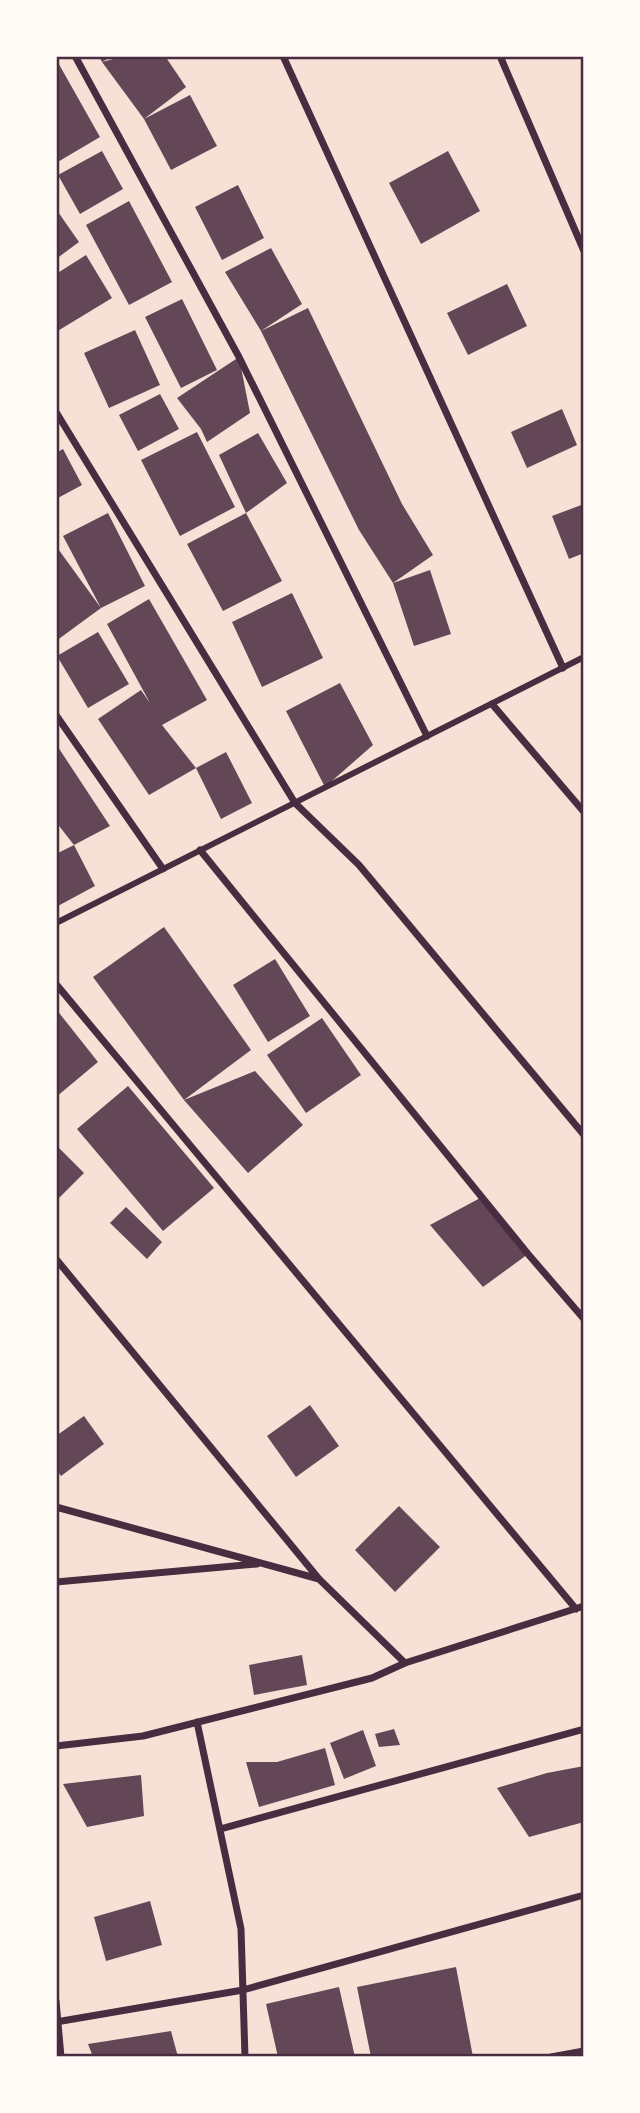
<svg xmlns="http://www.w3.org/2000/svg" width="640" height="2113" viewBox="0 0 640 2113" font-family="'Noto Serif',serif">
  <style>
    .building { fill: #644757 }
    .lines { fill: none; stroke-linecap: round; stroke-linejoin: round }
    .pedestrian { stroke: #4a2c40; stroke-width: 6 }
    .minor { stroke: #4a2c40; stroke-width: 7 }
    .neatline { fill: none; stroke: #4a2c40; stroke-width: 2.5 }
  </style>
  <rect width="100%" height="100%" fill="#f7e1d7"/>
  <path class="building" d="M99,56H113L102,62L124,56H165L186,87L144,119L102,62Z
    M56,59L100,137L56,163Z
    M190,95L217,146L171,170L144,119Z
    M102,151L123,189L80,214L58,175Z
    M448,151L480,211L421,244L389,183Z
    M238,185L264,238L222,260L195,207Z
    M129,201L172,282L129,305L86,225Z
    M56,209L79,242L56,259Z
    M271,248L302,304L261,331L225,272Z
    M86,255L112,298L56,332V274Z
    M507,284L527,326L468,355L447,313Z
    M182,299L217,370L181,388L145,317Z
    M308,308L402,504L433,555L393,583L359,530L261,331Z
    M135,330L160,385L109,408L84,353Z
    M239,357L250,413L207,442L201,429L177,398Z
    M160,394L179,429L138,451L119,415Z
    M562,409L577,445L527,468L511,432Z
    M197,432L235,507L180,536L141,460Z
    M258,433L287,483L246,513L219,455Z
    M63,449L82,485L56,499V453Z
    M584,504V553L569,559L552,516Z
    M108,513L145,586L101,608L56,641V546L101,608L63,536Z
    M246,513L282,581L223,611L187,544Z
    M430,570L451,634L414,646L393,583Z
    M292,593L323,658L262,687L232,622Z
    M149,599L207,700L162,725L196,768L226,752L252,803L221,819L196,768L149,795L98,719L141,690L150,703L107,624Z
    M98,632L129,684L88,708L57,656Z
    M340,683L373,745L325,787L286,711Z
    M56,744L110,826L74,845L56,822Z
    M74,845L95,886L56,907V854Z
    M164,927L251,1050L184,1100L93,977Z
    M275,959L310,1016L268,1042L233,985Z
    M56,1009L98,1062L56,1097Z
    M322,1018L361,1075L306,1113L267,1055Z
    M255,1071L303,1125L248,1173L184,1100Z
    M128,1086L214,1188L163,1231L77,1129Z
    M56,1145L84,1173L56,1201Z
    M482,1197L528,1254L483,1287L430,1225Z
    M126,1207L162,1242L147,1259L110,1223Z
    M310,1405L339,1446L296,1477L267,1436Z
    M84,1416L104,1444L61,1476L56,1469V1436Z
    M399,1506L440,1547L395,1592L355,1550Z
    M302,1655L307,1685L254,1695L249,1665Z
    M394,1729L400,1745L379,1747L375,1734Z
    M363,1730L376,1766L344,1779L330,1743Z
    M325,1748L335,1785L259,1807L246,1762H277Z
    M584,1766V1822L529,1837L497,1788L547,1773Z
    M141,1775L144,1816L87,1827L63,1784Z
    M150,1901L162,1945L106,1961L94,1917Z
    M456,1967L473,2057H371L357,1987Z
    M339,1987L355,2057H278L266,2004Z
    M171,2031L178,2057H93L88,2044Z"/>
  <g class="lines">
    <path class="pedestrian" d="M56,923L584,657"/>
    <path class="minor" d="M75,56L239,357L427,736
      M283,56L563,668
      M500,56L584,251
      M56,412L295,803L359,865L584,1135
      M492,704L584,812
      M56,715L163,869
      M200,850L528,1254L584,1319
      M56,984L576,1609
      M56,1259L319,1579L405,1663
      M56,1507L319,1579
      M56,1582L257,1564
      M197,1722L241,1929L245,2057
      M56,1746L143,1736L372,1678L405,1663L584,1606
      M220,1829L584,1729
      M56,2001L61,2057
      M56,2022L243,1990L584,1895
      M551,2057L584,2051"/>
  </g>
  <rect width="640" height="2113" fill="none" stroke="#fffaf5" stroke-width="116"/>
  <rect x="58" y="58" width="524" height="1997" class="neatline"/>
</svg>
